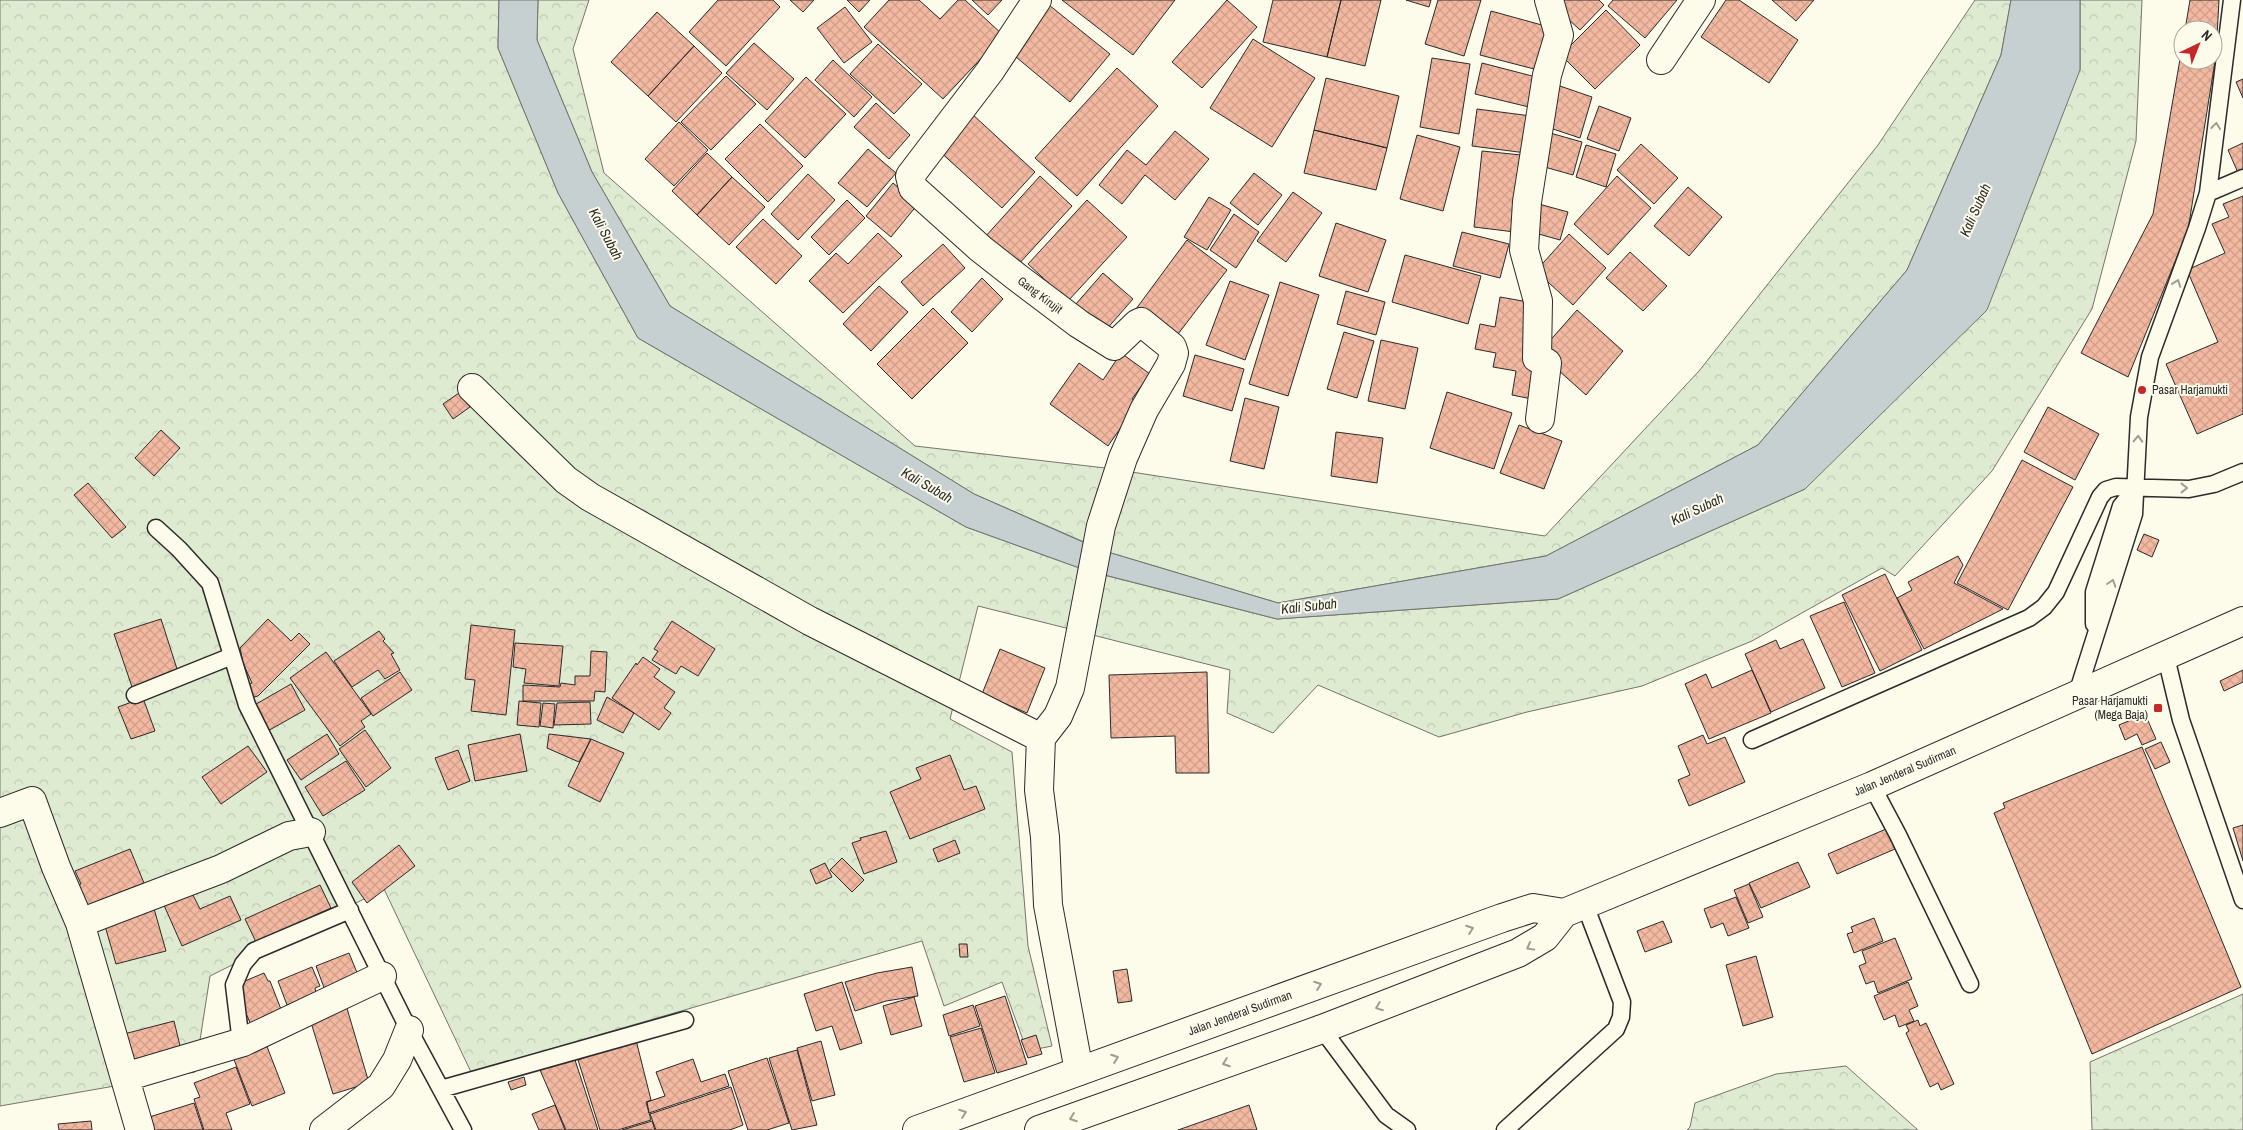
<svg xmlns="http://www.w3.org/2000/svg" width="2243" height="1130" viewBox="0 0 2243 1130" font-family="'Archivo Narrow',sans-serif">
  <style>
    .forest { fill: url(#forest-crowns); stroke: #74746e }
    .water { fill: #c7d0d0; stroke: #74746e }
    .building { fill: url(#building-cross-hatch); stroke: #2b2b2b }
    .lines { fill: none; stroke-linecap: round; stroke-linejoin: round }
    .service-casing { stroke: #2b2b2b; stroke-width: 19 }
    .minor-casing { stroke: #2b2b2b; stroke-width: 30 }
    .trunk-casing { stroke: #2b2b2b; stroke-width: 30 }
    .service { stroke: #fdfbea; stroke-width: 16 }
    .minor { stroke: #fdfbea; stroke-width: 28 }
    .trunk { stroke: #fdfbea; stroke-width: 28 }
    .oneway { stroke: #9e9d94 }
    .poi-dot { fill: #c62828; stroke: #fdfbea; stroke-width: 2 }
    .labels { text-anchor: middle; stroke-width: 4; stroke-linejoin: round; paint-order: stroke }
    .street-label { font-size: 12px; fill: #2b2b2b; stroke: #fdfbea }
    .poi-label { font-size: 12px; fill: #2b2b2b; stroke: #fdfbea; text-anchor: start }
    .water-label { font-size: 14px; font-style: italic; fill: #2b2b2b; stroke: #fdfbea }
  </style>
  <defs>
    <pattern id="forest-crowns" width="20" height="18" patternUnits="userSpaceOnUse" patternTransform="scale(1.25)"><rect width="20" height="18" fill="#deebd1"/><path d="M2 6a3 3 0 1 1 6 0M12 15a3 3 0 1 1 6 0" fill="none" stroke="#bfcab4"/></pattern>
    <pattern id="building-cross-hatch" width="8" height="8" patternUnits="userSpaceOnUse" patternTransform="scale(1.25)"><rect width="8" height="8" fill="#f2b8a0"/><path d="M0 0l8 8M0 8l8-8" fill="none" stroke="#d09e8a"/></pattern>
  </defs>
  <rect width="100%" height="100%" fill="#fdfbea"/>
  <path class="forest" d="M0,0H499L498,48L558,193L638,338L966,527L1085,570L1074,630L978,606L959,682L562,489L954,703L950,719L1012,752L1028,946L1052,1046L1027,1051L1002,982L944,1006L922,941L471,1072L384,889L210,976L195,1072L0,1106Z
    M538,0H589L573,49L604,173L915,446L1114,469L1091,545L974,494L670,306L592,172L537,40Z
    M1975,0H2011L2001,55L1907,270L1758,445L1546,556L1278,603L1101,550L1125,471L1545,536L1699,371L1878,145Z
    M2080,0H2142L2136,141L2092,309L1992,471L1895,576L1882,568L1752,641L1642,686L1527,712L1439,737L1318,685L1273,733L1227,713L1230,670L1085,633L1096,573L1277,619L1558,599L1805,489L2080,70Z
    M2243,994V1130H2092L2090,1062Z
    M1846,1066L1918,1130H1687L1690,1127L1695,1103L1776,1074Z"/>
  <path class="water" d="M499,0H538L537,40L592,172L670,306L974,494L1101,550L1278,603L1546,556L1758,445L1907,270L2001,55L2011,0H2080V70L1987,310L1805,489L1558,599L1277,619L1085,570L966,527L638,338L558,193L498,48Z"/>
  <path class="building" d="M718,0H773L780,7L726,66L689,32Z
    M790,0H814L803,12Z
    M847,0H870L859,12Z
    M889,0H919L940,19L958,0H965L1003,35L943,99L864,27Z
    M972,0H1002L988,15Z
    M1062,0H1175L1133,55Z
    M1227,0L1257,27L1202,88L1172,62Z
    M1273,0H1341L1327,57L1263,42Z
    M1341,0H1381L1365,66L1327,57Z
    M1406,0H1431L1429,7Z
    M1438,0H1481L1464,56L1425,44Z
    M1559,0H1599L1604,5L1580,30L1554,6Z
    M1613,0H1677L1645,38L1608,6Z
    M1726,0H1739L1798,40L1769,83L1701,37Z
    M1772,0H1814L1796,21Z
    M2190,0H2219L2216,55L2188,230L2128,377L2081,353L2153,214L2183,42V60H2213V30H2185Z
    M1049,5L1110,54L1070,102L1010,52Z
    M845,7L872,42L844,63L817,28Z
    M1606,10L1640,45L1595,89L1561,55Z
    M1491,11L1549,27L1538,70L1480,55Z
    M657,12L694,46L648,96L611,62Z
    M1253,39L1315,78L1272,147L1210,108Z
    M754,43L794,79L767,110L726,73Z
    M878,44L922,84L894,114L850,74Z
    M694,46L722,73L676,122L648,96Z
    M1432,58L1470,64L1459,134L1420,127Z
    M833,60L872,97L854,117L815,80Z
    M1482,63L1536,77L1529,107L1475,94Z
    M1117,68L1158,106L1077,196L1035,158Z
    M726,76L756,104L711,150L681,122Z
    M806,77L846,114L805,158L765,121Z
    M1326,78L1399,96L1387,148L1314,130Z
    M2243,79V98L2236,82Z
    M1557,85L1592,97L1580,138L1544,126Z
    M876,103L910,135L889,159L854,127Z
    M1599,106L1631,118L1619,151L1587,139Z
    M1477,109L1531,116L1526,153L1472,146Z
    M971,113L1035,172L1002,208L938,150Z
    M679,122L708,150L674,186L645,159Z
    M760,124L803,166L768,202L725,159Z
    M1314,130L1387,148L1376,190L1304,173Z
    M1175,131L1209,159L1175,200L1145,175L1122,204L1099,185L1127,150L1146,165Z
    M1543,131L1582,142L1573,175L1534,164Z
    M1417,135L1460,147L1443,211L1400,199Z
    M2243,143V173L2239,175L2228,150Z
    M1641,144L1678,178L1654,204L1617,170Z
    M1586,145L1616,154L1606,187L1576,177Z
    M868,149L896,173L867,207L838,183Z
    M1482,151L1531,156L1523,233L1474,227Z
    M707,153L732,177L697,215L672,191Z
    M1254,173L1282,195L1258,225L1230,203Z
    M808,174L835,200L798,240L771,214Z
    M1040,176L1072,206L1017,266L985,237Z
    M1617,176L1651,208L1608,255L1574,224Z
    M732,177L765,207L729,245L697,215Z
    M893,183L918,204L891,237L866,216Z
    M1688,187L1722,217L1689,256L1654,226Z
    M1293,192L1322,213L1286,262L1257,241Z
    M2243,196V414L2197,434L2166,364L2218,342L2187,270L2225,253L2212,224L2229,217L2223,204Z
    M1209,197L1231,210L1207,250L1184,237Z
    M847,200L865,218L829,255L811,237Z
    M1087,200L1127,237L1068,301L1028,264Z
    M1535,203L1568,212L1560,240L1528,231Z
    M1234,214L1259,232L1236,268L1210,250Z
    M763,219L802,256L776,284L736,247Z
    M1336,223L1386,240L1368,292L1319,276Z
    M1462,232L1509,244L1500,278L1453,266Z
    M878,233L902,256L843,313L809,281L836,253L848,264Z
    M1569,234L1606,268L1573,305L1536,271Z
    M1187,240L1227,270L1175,338L1136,309Z
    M943,244L965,268L923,306L901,282Z
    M1630,252L1667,286L1643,311L1606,278Z
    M1405,255L1481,276L1468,324L1392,302Z
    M1103,273L1133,299L1105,331L1075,305Z
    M982,278L1003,299L972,332L951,312Z
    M1230,281L1269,295L1245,360L1206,345Z
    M1280,282L1319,295L1288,396L1249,384Z
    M879,286L908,312L871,351L843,324Z
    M1346,291L1385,302L1376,335L1337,324Z
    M1500,297L1534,303L1524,364L1542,367L1537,400L1512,395L1516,371L1493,367L1496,353L1475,349L1480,324L1495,327Z
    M933,308L968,343L912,399L877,364Z
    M1577,310L1623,351L1586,395L1539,353Z
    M1344,332L1374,341L1357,398L1327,389Z
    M1381,340L1418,348L1405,409L1368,401Z
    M1121,353L1150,374L1132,399L1138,403L1108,446L1050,404L1079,363L1103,380Z
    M1195,355L1244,369L1232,411L1183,396Z
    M1447,392L1512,413L1494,469L1430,448Z
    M459,393L470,407L453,419L443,404Z
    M1245,398L1279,407L1264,469L1230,461Z
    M2048,407L2099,434L2075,480L2024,452Z
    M1519,425L1562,441L1544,489L1500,473Z
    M161,430L180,448L154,476L135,458Z
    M1336,432L1383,438L1377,483L1331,476Z
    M2022,460L2073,487L2008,610L1957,583Z
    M88,483L126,527L112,538L74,495Z
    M2144,534L2159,540L2152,557L2137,550Z
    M1958,556L1963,565L1954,583L2003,609L1924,649L1897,598L1912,590L1908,582Z
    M1885,574L1922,650L1880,671L1842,595Z
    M1844,602L1875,673L1842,687L1810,616Z
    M161,619L178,672L132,687L114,634Z
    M268,619L291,641L299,633L310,644L258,696L250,698L247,685L252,683L243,663L240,648Z
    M672,621L715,649L698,676L681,666L676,674L652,660L658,651L654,649Z
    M471,625L515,630L506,715L471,711L475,680L465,679Z
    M379,631L385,639L383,641L394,653L391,654L400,670L385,679L378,670L352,687L334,661Z
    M1803,639L1825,688L1771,712L1745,654L1776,640L1780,649Z
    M515,643L563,646L559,686L524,683L526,669L513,667Z
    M1000,649L1045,668L1027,713L982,694Z
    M591,651L607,652L605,692L595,691L594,701H523V685L560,687L561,683L575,685V676H590Z
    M326,652L371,714L361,721L365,727L340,746L290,678Z
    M643,657L660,669L654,677L675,692L664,708L671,713L659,730L612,698L636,663L637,665Z
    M1752,670L1771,713L1709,739L1685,684L1706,674L1712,688Z
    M2243,670V682L2224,691L2220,681Z
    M400,672L412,690L373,716L361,698Z
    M1207,672L1209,773H1176L1175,736L1111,738L1109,675Z
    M291,684L305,710L266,732L251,707Z
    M607,697L634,713L623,733L597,720Z
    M143,698L155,731L131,739L118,707Z
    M519,701L541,703L539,727L517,725Z
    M590,702L591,724L554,725L557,703Z
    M543,703L555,704L553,728L540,726Z
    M2145,714L2156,739L2142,745L2137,734L2125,740L2119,725Z
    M365,730L391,768L366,787L339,749Z
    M327,734L339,754L301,780L287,760Z
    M520,734L527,771L475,781L468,745Z
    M549,734L591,739L579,762L547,748Z
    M1703,735L1707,744L1725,737L1745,782L1689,806L1678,780L1690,775L1678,746Z
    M591,739L624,753L600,802L568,786Z
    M2161,742L2170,762L2155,769L2145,749Z
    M248,746L267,772L221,804L202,777Z
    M2142,747L2241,987L2092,1054L1994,813L2005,808L2003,803Z
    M458,750L470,781L448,790L435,758Z
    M950,755L964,790L976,786L985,809L910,839L890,792L921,779L916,768Z
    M346,761L365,790L323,816L305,787Z
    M2243,825V861L2233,828Z
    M1886,829L1895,849L1837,874L1828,854Z
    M886,831L897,862L864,874L852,843L861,840L860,838Z
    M955,840L960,853L938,862L933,849Z
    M399,845L415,866L367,903L352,882Z
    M130,849L144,883L83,907L75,887L81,884L75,871Z
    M842,858L864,880L852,892L830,870Z
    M1798,862L1810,887L1761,908L1749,883Z
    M825,863L832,877L816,884L810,870Z
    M1749,884L1763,917L1748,923L1734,890Z
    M320,885L331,908L256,942L245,919Z
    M191,891L200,909L230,896L241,920L182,946L163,903Z
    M1736,897L1749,928L1728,936L1723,923L1711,928L1704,909Z
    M153,905L166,951L116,964L103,919Z
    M1874,918L1883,941L1854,953L1847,934L1853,932L1851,927Z
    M1663,921L1672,942L1645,952L1637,931Z
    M1895,938L1912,979L1878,993L1874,981L1866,984L1859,966L1866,963L1862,951Z
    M959,944H967L968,957H960Z
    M349,953L360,980L326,993L316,966Z
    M1756,956L1773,1017L1743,1026L1726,965Z
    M312,967L320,986L315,988L316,993L287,1005L278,981Z
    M912,967L918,996L886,1001L855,1011L845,982L877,973Z
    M1127,969L1132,1001L1118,1003L1113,971Z
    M264,973L268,981H270L284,1017L253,1030L238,994V984Z
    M842,982L862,1043L840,1050L832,1026L816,1031L804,994Z
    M1908,982L1918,1006L1909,1010L1914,1021L1899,1027L1895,1015L1884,1020L1874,996Z
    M1005,996L1027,1064L997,1073L975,1006Z
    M914,997L922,1026L891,1035L883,1006Z
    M346,1005L369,1083L333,1094L309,1016Z
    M973,1005L980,1026L949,1036L943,1015Z
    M1918,1020L1920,1026L1926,1023L1954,1084L1941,1090L1938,1083L1930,1087L1906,1033L1909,1031L1906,1025Z
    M174,1021L181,1050L132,1066L124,1034Z
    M981,1028L995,1073L964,1082L950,1037Z
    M1036,1035L1042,1054L1028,1058L1021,1040Z
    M636,1040L651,1100L646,1102L651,1120L618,1130H600L578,1060Z
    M821,1041L835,1095L812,1101L797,1048Z
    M266,1044L285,1093L252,1106L233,1057Z
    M797,1050L817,1125L792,1130L769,1058Z
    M767,1058L789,1123L767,1130H748L728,1071Z
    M693,1059L701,1082L725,1074L729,1086L649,1113L647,1102L665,1096L656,1072Z
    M575,1060L598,1130H566L540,1070Z
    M236,1067L250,1104L226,1113L232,1130H204L194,1099L200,1097L194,1083Z
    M524,1077L526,1085L511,1090L508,1082Z
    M731,1087L743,1125L730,1130H656L650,1114Z
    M194,1103L203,1130H147L143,1119Z
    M555,1105L565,1130H539L532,1114Z
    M1249,1105L1257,1130H1178Z
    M91,1121L92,1130H59L58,1124Z
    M652,1121L655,1130H622Z"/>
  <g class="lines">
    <g class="service-casing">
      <path id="service" d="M2208,193L2243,178
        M156,528L179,549L210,583L247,705L409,1030L463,1130
        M2094,624V592L2121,506L2136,488
        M2166,657L2181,720L2243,900
        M135,695L232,656
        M2076,697L2134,514L2139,417L2150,357L2197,228L2208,193L2232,0
        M1752,740L2029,618L2044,607L2056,592L2100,497L2106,490L2116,487L2189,489L2214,484L2243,472
        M1872,786L1898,835L1970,984
        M1322,1029L1386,1115L1407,1130
        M241,1043L234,985L243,964L254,951L350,910
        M441,1089L685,1020
        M1505,1130L1616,1029L1621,1017L1622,1002L1585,905"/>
    </g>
    <g class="minor-casing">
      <path id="minor" d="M1037,0L990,71L910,176L913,188L981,249L1018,278L1079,324L1114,346L1137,324L1141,322L1172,347L1174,353L1171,364L1144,410L1123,458L1101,526L1070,688L1058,716L1041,738L1039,790L1045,837L1048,905L1079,1071
        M1661,60L1701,0
        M472,388L566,480L590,497L810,621L1041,738
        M1540,419L1547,363L1537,358L1538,301L1524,250L1527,202L1547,75L1559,35L1549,0
        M0,813L32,801L56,867L80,923L140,1130
        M80,923L221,869L289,836L311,832
        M125,1077L243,1042L382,976
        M324,1130L381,1086L397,1060L409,1030"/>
    </g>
    <g class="trunk-casing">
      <path id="trunk" d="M917,1130L1502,918L1533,908L1564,913
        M1039,1130L1322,1029L1518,953L1545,937L1564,913L1872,786L2243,621"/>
    </g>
    <use href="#service" class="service"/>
    <use href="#minor" class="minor"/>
    <use href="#trunk" class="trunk"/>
  </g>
  <defs><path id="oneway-chevron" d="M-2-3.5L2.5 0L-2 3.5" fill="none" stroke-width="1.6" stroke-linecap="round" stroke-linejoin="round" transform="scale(1.25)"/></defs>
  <g class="oneway">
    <use href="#oneway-chevron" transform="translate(2216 126) rotate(-83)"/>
    <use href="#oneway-chevron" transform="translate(2177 283) rotate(-70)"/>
    <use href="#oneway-chevron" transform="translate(2138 439) rotate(-88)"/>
    <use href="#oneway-chevron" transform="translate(2184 488)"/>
    <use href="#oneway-chevron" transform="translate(2112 583) rotate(-72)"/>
    <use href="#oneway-chevron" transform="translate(1470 929) rotate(-20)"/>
    <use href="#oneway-chevron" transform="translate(1530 947) rotate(151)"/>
    <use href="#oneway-chevron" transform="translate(1318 985) rotate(-20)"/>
    <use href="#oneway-chevron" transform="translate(1379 1007) rotate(159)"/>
    <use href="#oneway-chevron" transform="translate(1115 1058) rotate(-20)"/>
    <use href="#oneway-chevron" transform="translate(1226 1063) rotate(160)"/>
    <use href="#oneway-chevron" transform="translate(963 1113) rotate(-20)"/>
    <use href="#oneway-chevron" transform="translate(1073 1118) rotate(160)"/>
  </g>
  <g class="poi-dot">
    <circle cx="2142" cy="390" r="5"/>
    <rect x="2153" y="703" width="10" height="10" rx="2.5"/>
  </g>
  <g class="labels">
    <g class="street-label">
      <text transform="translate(1040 295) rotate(37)" y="4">Gang Kirujit</text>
      <text transform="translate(1905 771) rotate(-23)" y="4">Jalan Jenderal Sudirman</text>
      <text transform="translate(1240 1013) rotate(-20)" y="4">Jalan Jenderal Sudirman</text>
    </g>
    <g class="poi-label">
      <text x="2152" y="394">Pasar Harjamukti</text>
      <text x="2148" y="705" text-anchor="end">Pasar Harjamukti<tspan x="2148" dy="14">(Mega Baja)</tspan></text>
    </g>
    <g class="water-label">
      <text transform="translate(1975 210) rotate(-66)" y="5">Kali Subah</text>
      <text transform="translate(606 234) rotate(62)" y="5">Kali Subah</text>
      <text transform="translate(927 485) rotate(30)" y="5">Kali Subah</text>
      <text transform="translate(1697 509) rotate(-25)" y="5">Kali Subah</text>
      <text transform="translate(1309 606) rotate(-6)" y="5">Kali Subah</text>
    </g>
  </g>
  <g transform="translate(2198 45) rotate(43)"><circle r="24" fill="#fdfbea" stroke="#a9a89e"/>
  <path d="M0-4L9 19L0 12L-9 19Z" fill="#c62828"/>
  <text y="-8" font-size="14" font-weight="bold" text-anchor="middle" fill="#2b2b2b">N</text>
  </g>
</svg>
